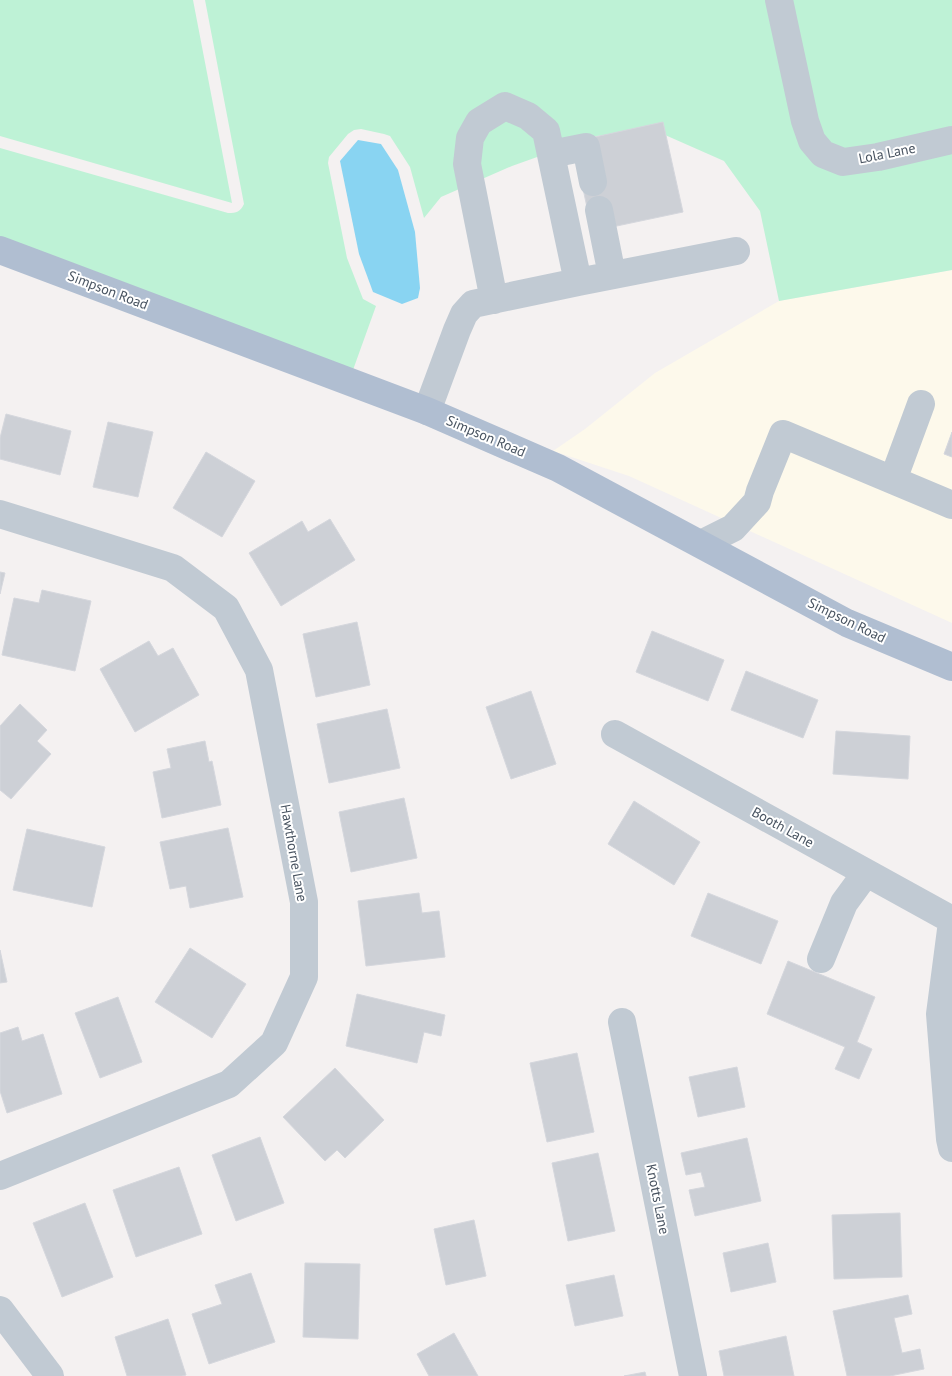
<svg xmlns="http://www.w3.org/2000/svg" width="952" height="1376" viewBox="0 0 952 1376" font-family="'PT Sans',sans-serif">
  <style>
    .commercial { fill: #fdf9eb }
    .green { fill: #bef2d6 }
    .water { fill: #89d4f2 }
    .building { fill: #cdd0d6; stroke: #d5d7dd }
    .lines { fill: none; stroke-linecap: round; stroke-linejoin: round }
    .minor { stroke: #c1cad3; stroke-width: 28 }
    .major { stroke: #b0bed1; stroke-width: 28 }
    .labels { text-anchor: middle; stroke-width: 4; stroke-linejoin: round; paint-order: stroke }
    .street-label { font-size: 14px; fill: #485360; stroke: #fff }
  </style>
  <rect width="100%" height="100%" fill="#f4f1f1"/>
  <path class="commercial" d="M952,270V623L629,476L553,451L585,429L655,373L779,301Z"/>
  <path class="green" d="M0,0H193L232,203L0,136Z
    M205,0H952V270L779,301L760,211L724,161L656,131L596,136L512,166L441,197L424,218L410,167L390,136L384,134L361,129L354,130L348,134L329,157L328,163L347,258L363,299L376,306L349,381L0,262V148L228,213C237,213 240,212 244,204Z"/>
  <path class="water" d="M358,140L381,144L398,170L415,232L420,288L418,298L402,304L373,292L359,254L340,161Z"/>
  <path class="building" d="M663,122L683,212L612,227L588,212L582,184L604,180L595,137Z
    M6,414L71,431L60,475L0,459V438Z
    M108,422L153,432L138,497L93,487Z
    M952,432V457L944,454Z
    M206,452L255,481L222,537L173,508Z
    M330,519L355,560L281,606L249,553L302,521L308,532Z
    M0,572L5,573L0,594Z
    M42,590L91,601L75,671L2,655L14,598L39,603Z
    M357,622L370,685L316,697L303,634Z
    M652,631L724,660L708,701L636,672Z
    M149,641L158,656L173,648L199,695L135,732L100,669Z
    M746,671L818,700L803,738L731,710Z
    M531,691L556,764L511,779L486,707Z
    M20,704L47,730L37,741L51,754L11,799L0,790V726Z
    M387,709L400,768L329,783L317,724Z
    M836,731L910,736L908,779L833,774Z
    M205,741L209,762L212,761L221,805L162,818L153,772L171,768L167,749Z
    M404,798L417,858L351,872L339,812Z
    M634,801L700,842L674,885L608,844Z
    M228,828L243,897L190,908L186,886L170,889L160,842Z
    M27,829L105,847L92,907L13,890Z
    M419,893L422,913L439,911L445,957L366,966L358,901Z
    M708,893L778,921L761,964L691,936Z
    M190,948L246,984L212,1038L155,1002Z
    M0,950L7,982L0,983Z
    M788,961L875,997L857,1042L872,1049L859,1079L835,1069L845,1047L767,1014Z
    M357,994L445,1015L441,1036L424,1032L417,1063L346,1046Z
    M118,997L142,1062L100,1078L75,1013Z
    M18,1027L22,1041L43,1034L62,1094L7,1113L0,1091V1033Z
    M577,1053L594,1132L547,1142L530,1063Z
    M737,1067L745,1107L698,1117L689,1077Z
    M335,1068L384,1120L345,1158L337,1150L325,1161L283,1117Z
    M260,1137L284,1203L236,1221L212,1155Z
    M747,1138L761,1201L695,1216L689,1190L705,1187L701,1172L686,1175L681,1153Z
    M598,1153L615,1231L568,1241L552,1163Z
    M179,1167L202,1234L136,1257L113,1190Z
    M85,1203L113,1277L62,1297L33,1223Z
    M900,1213L902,1277L834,1279L832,1215Z
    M474,1220L486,1276L446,1285L434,1229Z
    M768,1243L776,1282L731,1292L723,1253Z
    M305,1263L360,1264L358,1339L303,1337Z
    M251,1273L275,1342L209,1364L192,1314L222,1304L215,1285Z
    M614,1275L623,1316L575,1326L566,1285Z
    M908,1295L912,1314L894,1318L902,1353L920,1349L924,1369L890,1376H847L833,1311Z
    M168,1319L186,1375L182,1376H127L115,1337Z
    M454,1333L478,1376H429L417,1354Z
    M786,1336L794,1376H724L719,1351Z
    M645,1372L646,1376H624Z"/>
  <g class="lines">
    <path class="minor" d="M779,0L805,121L812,141L823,154L843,162L878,157L952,140
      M551,154L586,147L593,182
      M599,210L612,275
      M578,282L736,251
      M427,411L457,330L464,314L473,304L578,282L546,131L528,116L505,106L479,122L470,138L467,164L494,300
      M893,480L921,404
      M0,514L173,568L226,608L259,670L304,902V977L274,1043L229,1084L0,1176
      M701,544L733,528L757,502L760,491L783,434L952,505
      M615,734L952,920
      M952,922L940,1014L950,1139L952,1148
      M821,959L844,903L866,873
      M622,1022L693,1376
      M0,1310L50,1376"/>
    <path class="major" d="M0,250L427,411L558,468L847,623L952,667"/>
  </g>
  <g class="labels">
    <g class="street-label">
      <text transform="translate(887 153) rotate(-11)" y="5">Lola Lane</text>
      <text transform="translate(108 290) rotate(21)" y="5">Simpson Road</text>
      <text transform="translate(486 436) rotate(23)" y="5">Simpson Road</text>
      <text transform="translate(847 620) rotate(26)" y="5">Simpson Road</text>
      <text transform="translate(783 827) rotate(29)" y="5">Booth Lane</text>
      <text transform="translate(294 853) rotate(80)" y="5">Hawthorne Lane</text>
      <text transform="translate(658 1199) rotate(79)" y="5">Knotts Lane</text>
    </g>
  </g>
</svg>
